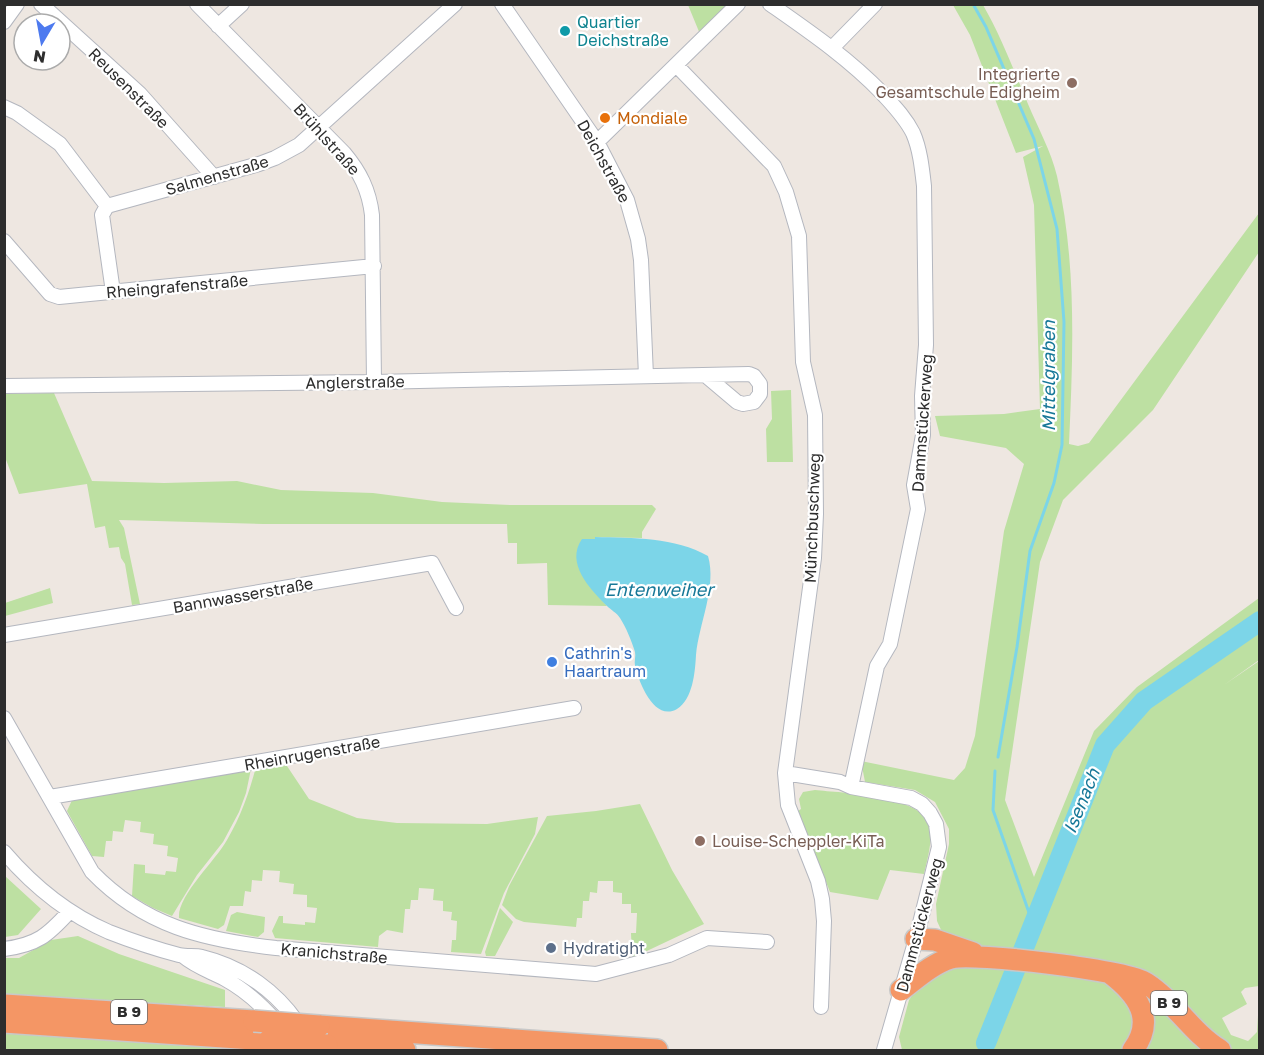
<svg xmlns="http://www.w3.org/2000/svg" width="1264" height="1055" viewBox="0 0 1264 1055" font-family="'Golos Text',sans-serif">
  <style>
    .green { fill: #bde0a2 }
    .water { fill: #7cd5e8 }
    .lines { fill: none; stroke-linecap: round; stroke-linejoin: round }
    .stream { stroke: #7cd5e8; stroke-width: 3 }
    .river { stroke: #7cd5e8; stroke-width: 20 }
    .minor-casing { stroke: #b4b7bf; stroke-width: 16 }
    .highway-casing { stroke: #c8c8c8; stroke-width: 24 }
    .minor { stroke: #fff; stroke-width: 14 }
    .highway { stroke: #f49665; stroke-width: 21 }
    .highway-bridge-casing { stroke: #c8c8c8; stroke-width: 24; stroke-linecap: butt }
    .highway-bridge { stroke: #f49665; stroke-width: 21 }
    .culture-dot { fill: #0f9aa8; stroke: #fff; stroke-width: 2 }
    .education-dot { fill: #8d6e63; stroke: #fff; stroke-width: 2 }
    .food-dot { fill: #e8710a; stroke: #fff; stroke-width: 2 }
    .shop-dot { fill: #3f7fe0; stroke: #fff; stroke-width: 2 }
    .service-dot { fill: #5c6f8a; stroke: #fff; stroke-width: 2 }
    .labels { text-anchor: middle; stroke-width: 4.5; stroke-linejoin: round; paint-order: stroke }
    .shield { fill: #fff; stroke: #6c6c6c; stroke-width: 1.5 }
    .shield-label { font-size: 15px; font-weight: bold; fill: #2d2d2d }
    .culture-label { font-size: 16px; fill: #0d838f; stroke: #fff; text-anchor: start }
    .education-label { font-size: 16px; fill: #785e54; stroke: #fff; text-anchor: end }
    .street-label { font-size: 16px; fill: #2d2d2d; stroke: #fff }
    .food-label { font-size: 16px; fill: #c56008; stroke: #fff; text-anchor: start }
    .shop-label { font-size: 16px; fill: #366cbe; stroke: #fff; text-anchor: start }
    .service-label { font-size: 16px; fill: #4e5e75; stroke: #fff; text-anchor: start }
    .water-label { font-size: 18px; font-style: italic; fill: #177898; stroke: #fff }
  </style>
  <rect width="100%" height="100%" fill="#eee7e1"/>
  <path class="green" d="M688,5H730L700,34Z
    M953,5H983C1001,36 1014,71 1028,104C1038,128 1051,151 1057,176C1077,264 1073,355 1069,444L1078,446L1089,443L1259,213V252L1153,410L1063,500L1040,562L1005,800L1034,877L1094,731L1137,687L1259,598V660L1224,685L1259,661V986L1245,988L1241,992L1247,1004L1222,1018L1231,1035L1248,1041L1257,1032L1259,999V1050H1233L1218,1041L1159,981L987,951L942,932L937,921L936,904L949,844V829L935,802L915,790L865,782L861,761L954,780L965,768L975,736L1004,531L1024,464L1006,448L940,436L935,416L1004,414L1040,409L1034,205L1023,157L1043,146L1016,153L970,35Z
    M791,390L793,462H767L766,429L772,419L771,391Z
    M54,393L92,481L164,483L237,481L281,490L373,493L442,502L510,505H652L656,509L642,532V538L596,537L590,587L607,606L548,605L547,563L517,564V543H508L507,524H263L119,520L124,528L140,604L132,605L125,564L121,558L119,547L109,548L105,526L95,528L87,484L19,494L5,457L4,394Z
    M50,588L53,603L5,616V603Z
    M285,763L309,799L357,818L397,823L487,824L538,817L535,834L504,893L481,954L451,952L452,940H456L457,921L451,920L452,912L443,911V901L433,900L434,889L419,888L418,900H411L410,909H405L403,933L387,930L379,936L378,947L275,938L272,931L279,916H283V923L305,925V922L315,923L317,908L307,907V895L293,894L294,884L279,882L280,871L263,870L262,881L252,880L251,892L245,891L243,906H230L224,925L218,929L179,918C177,896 216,860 227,840C241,816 249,793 256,767Z
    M251,769L246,793L239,812L223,842L197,875L172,916L153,908L132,896L134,864L145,865V873L165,875L166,871L176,872L178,858L167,856L168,846L153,844L154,834L140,832L141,822L125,820L123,832L113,831L112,841H106L104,857L92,856L67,811L73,798Z
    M815,790C842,793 917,795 929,823C934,836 927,861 924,874L890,870L878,900L830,892L798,811L801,809L799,799L803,792Z
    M640,804L672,870L704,924L632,958L631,933H636L637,913H631V904H622V893L613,892V881H598L597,893L590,892L589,901H583L582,918H577L576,927L524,922L516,919L502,905L509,886L547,816L596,811Z
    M5,876L41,909L18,935L5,937Z
    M500,908L513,922L495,956H486L485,952Z
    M237,912L265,917L264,932L258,937L226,931L231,915Z
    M78,936L119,954L225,990V1007L5,995L4,958H19L51,940Z
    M977,963L1111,981L1132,998L1137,1023L1126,1050H902L899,1037L909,1000L926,976L951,964Z
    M1131,983L1148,991L1209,1050H1141Z
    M5,1031L67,1033L238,1050H5Z"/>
  <path class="water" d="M595,537C633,538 675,537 708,556C717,587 699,623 696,655C695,672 693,699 677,709C654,722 639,682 635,666C634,661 636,656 635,652C632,642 626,627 620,618C617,613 611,610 607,606C590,589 565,563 582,539H595Z"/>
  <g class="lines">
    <path class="stream" d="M973,4L986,27L1034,139L1057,229L1064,322L1062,445L1054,483L1030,551L1017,647L998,757
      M995,771L993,810L1033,924"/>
    <path class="river" d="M986,1043L1105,745L1144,701L1260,621"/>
    <g class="minor-casing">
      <path id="minor" d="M41,4L140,94L214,177
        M197,4L344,153C360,172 369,190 372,215L374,382
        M502,4L597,142L627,200L638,239L641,260L646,376
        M770,4C810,32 848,58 882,93C893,105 905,117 913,133C920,149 922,168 924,186L926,345L922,396L923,435L914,485L918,509L890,644L877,666L851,787
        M4,22L17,4
        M218,26L242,4
        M833,47L875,4
        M677,66L774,166L786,192L799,236L803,362L815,415L816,514L814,558L785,773L788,805L818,881L822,899L824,921L821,1007
        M4,107L17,113L60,144L107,206L259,164L275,158L299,145L455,4
        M597,142L738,4
        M107,206L102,215L113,292
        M4,241L50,294L59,297L374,266
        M4,386L374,382L749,374L754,376L760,384V394L754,402L743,404L737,402L705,375
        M4,635L432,563L456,608
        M4,718L92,872C144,926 204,940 276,948L596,974L669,955L707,938L767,942
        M785,773L840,782L851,787L911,798L922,804L930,813L936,824L939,847L916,939L884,1050
        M50,797L574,708
        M4,852C34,887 67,914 109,932C132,941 156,949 179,955C187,957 195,955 202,957C243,967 278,992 301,1028
        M4,949C37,945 48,935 69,912
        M183,956C196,967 210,971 225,979C247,991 264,1007 280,1026"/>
    </g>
    <g class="highway-casing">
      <path id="highway" d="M916,939L935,940L973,953
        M1111,974C1137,994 1156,1019 1133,1050
        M901,990C917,978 932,964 951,958C973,952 1126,970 1146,983C1174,1001 1191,1032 1220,1050
        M4,1005L254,1021
        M4,1022L269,1040
        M319,1026L657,1050
        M327,1045L405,1050"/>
    </g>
    <use href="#minor" class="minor"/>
    <use href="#highway" class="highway"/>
    <g class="highway-bridge-casing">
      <path id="highway-bridge" d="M254,1021L319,1026
        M269,1040L327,1045"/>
    </g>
    <use href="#highway-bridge" class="highway-bridge"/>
  </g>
  <circle class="culture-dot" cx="565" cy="31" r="6"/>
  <g class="education-dot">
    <circle cx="1072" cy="83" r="6"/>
    <circle cx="700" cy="841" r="6"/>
  </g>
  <circle class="food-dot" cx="605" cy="118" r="6"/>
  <circle class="shop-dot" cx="552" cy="662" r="6"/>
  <circle class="service-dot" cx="551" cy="948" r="6"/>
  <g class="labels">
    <g class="shield">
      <rect x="1151" y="991" width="36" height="24" rx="4.5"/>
      <rect x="111" y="1000" width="36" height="24" rx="4.5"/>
    </g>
    <g class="shield-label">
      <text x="1169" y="1008">B 9</text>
      <text x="129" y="1017">B 9</text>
    </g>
    <g class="culture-label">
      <text x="577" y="28">Quartier<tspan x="577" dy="18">Deichstraße</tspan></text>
    </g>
    <g class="education-label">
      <text x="1060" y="80">Integrierte<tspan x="1060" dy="18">Gesamtschule Edigheim</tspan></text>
      <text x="712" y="847" text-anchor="start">Louise-Scheppler-KiTa</text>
    </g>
    <g class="street-label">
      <text transform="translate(129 88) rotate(45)" y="6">Reusenstraße</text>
      <text transform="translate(327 139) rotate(48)" y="6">Brühlstraße</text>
      <text transform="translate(604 161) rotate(61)" y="6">Deichstraße</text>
      <text transform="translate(217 175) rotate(-16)" y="6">Salmenstraße</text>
      <text transform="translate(177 286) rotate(-5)" y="6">Rheingrafenstraße</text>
      <text transform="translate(355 382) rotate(-1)" y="6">Anglerstraße</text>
      <text transform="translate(922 423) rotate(-86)" y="6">Dammstückerweg</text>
      <text transform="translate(812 518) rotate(-88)" y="6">Münchbuschweg</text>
      <text transform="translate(243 595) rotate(-10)" y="6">Bannwasserstraße</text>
      <text transform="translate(312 753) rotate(-10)" y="6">Rheinrugenstraße</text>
      <text transform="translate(919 925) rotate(-75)" y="6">Dammstückerweg</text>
      <text transform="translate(334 953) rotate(5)" y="6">Kranichstraße</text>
    </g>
    <g class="food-label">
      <text x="617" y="124">Mondiale</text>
    </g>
    <g class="shop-label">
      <text x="564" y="659">Cathrin's<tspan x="564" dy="18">Haartraum</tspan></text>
    </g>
    <g class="service-label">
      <text x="563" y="954">Hydratight</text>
    </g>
    <g class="water-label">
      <text transform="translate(1049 376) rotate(-90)" y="6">Mittelgraben</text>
      <text x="659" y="596">Entenweiher</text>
      <text transform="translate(1082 801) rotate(-68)" y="6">Isenach</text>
    </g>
  </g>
  <rect width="1264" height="1055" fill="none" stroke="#2d2d2d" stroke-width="12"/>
  <g transform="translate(42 42) rotate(190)"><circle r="28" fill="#ffffff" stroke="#ababab" stroke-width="1.5"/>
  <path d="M0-4.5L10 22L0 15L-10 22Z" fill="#4d7aef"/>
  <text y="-9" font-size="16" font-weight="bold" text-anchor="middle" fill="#2d2d2d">N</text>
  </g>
</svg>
